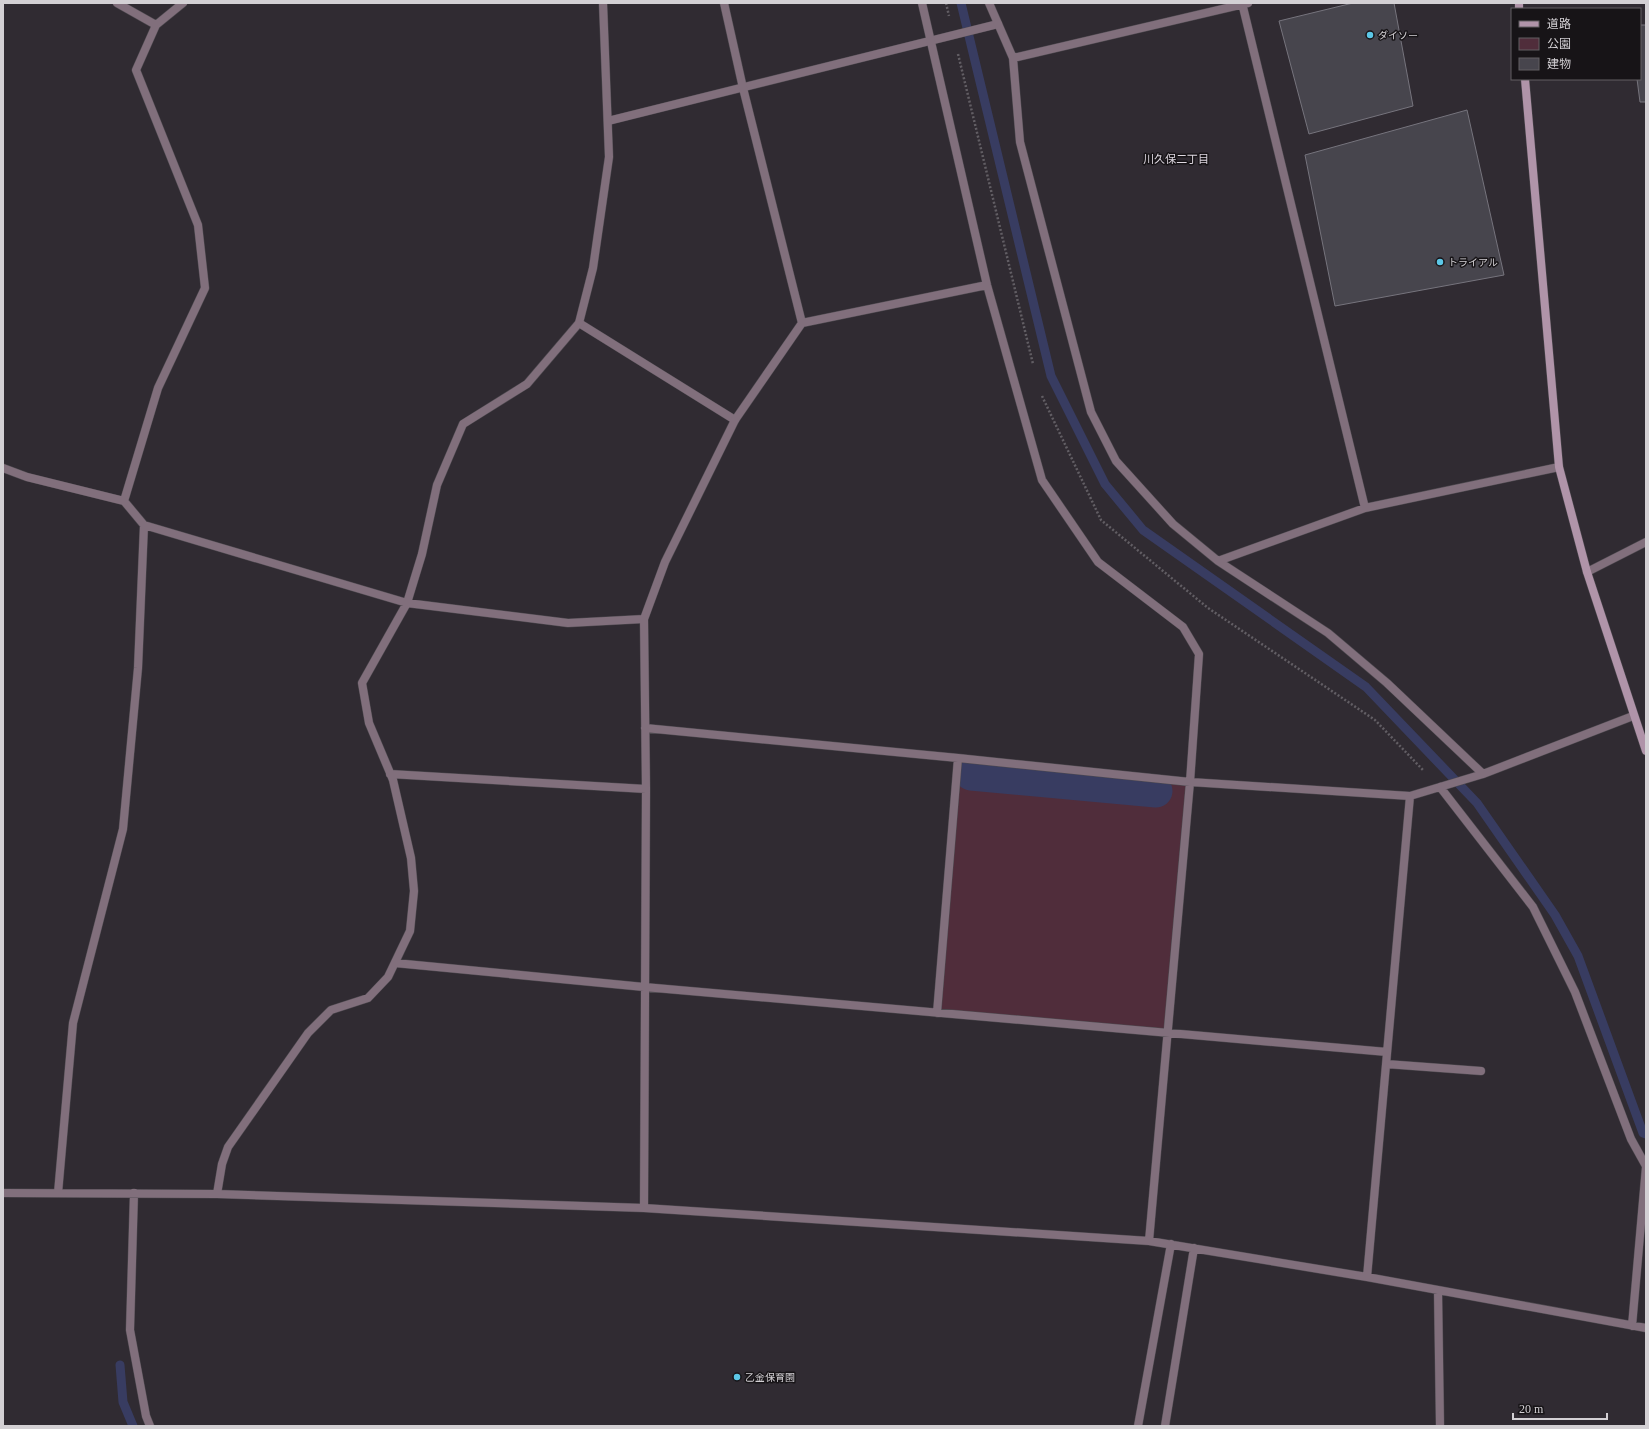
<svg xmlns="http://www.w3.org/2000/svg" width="1649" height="1429" viewBox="0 0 1649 1429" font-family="'Times New Roman','Noto Sans JP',serif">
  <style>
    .green { fill: #502d3b }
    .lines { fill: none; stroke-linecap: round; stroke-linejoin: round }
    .stream { stroke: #383c61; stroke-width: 9 }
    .canal { stroke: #383c61; stroke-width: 33 }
    .building { fill: #47454d; stroke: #76747d }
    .lane-casing { stroke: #4d494f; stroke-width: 9 }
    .street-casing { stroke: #4d494f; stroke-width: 9 }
    .secondary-casing { stroke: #4d494f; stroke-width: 9 }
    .path { stroke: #625e64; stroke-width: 2.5; stroke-dasharray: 2 2; stroke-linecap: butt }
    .lane { stroke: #816f7c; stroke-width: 8 }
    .street { stroke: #816f7c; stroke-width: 8 }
    .secondary { stroke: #b094a9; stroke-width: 8 }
    .poi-dot { fill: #5cc7e7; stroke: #171417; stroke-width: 1.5 }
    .labels { text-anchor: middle; stroke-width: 3; stroke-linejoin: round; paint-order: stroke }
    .poi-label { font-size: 10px; fill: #d3d0d4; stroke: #171417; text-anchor: start }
    .neighbourhood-label { font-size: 11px; fill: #ded8e1; stroke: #171417 }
  </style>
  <rect width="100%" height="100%" fill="#302b32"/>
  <path class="green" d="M958,758L1190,782L1168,1033L937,1013Z"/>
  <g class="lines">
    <path class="stream" d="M961,3L1051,376L1105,484L1143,530L1366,687L1477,803L1555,915L1578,956L1643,1133L1646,1134
      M120,1365L123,1402L133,1426"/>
    <path class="canal" d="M971,774L1156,791"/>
  </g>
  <path class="building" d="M1353,3H1394L1413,106L1309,134L1279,21Z
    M1640,25H1646V102H1640L1637,79H1640Z
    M1467,110L1504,275L1335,306L1305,155Z"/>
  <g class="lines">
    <g class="lane-casing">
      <path id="lane" d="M608,121L998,24
        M579,323L735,420"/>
    </g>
    <g class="street-casing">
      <path id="street" d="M117,3L156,25
        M922,3L987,285L1042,480L1098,562L1183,627L1199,654L1190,782L1149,1241
        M989,3L1013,58L1020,142L1091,412L1116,461L1173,524L1218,561L1328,633L1387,683L1483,774
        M1242,3L1365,508
        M1013,58L1248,3
        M802,323L987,285
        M3,468L27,477L124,501L144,525L407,603L568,623L644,619
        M124,501L158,388L205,288L198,225L136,70L156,25L183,3
        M1218,561L1365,508L1559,467
        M1587,572L1646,542
        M645,728L958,758L1190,782L1410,796L1483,774L1633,716
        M390,774L646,789
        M1440,787L1533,907L1575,992L1631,1139L1646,1166
        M395,963L644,987L1387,1052
        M937,1013L958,758
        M1386,1064L1481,1071
        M3,1193L217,1194L644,1208L1149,1241L1367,1277L1646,1328
        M58,1193L73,1023L123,829L138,668L144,525
        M134,1193L130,1330L146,1416L150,1426
        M217,1194L222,1164L228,1147L308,1033L331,1010L368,998L388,977L410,931L414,891L411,858L393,780L369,723L362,683L407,603L422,554L437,485L463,424L527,384L579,323L593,268L609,157L603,3
        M644,1208L646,789L644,619L665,562L735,420L802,323L743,88L724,3
        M1367,1277L1410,796
        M1438,1290L1440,1426
        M1632,1326L1646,1167
        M1138,1426L1171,1244
        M1165,1426L1194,1248"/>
    </g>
    <g class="secondary-casing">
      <path id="secondary" d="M1519,3V9
        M1525,79L1559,467L1587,572L1646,751"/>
    </g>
    <path class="path" d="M946,3L949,16
      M958,54L1033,364
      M1042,396L1101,520L1208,608L1375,720L1423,770"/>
    <use href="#lane" class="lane"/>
    <use href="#street" class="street"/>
    <use href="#secondary" class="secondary"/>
  </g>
  <g class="poi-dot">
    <circle cx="1370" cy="35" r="4"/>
    <circle cx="1440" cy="262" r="4"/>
    <circle cx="737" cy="1377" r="4"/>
  </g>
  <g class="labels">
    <g class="poi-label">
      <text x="1378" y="39">ダイソー</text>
      <text x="1448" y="266">トライアル</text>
      <text x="745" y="1381">乙金保育園</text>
    </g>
    <g class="neighbourhood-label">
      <text x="1176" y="163">川久保二丁目</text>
    </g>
  </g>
  <rect width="1649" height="1429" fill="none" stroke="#d3d0d4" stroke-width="8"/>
  <rect x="1511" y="8" width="130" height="72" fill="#171417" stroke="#625f63"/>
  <rect x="1519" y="21" width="20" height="6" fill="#b094a9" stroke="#625f63"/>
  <text x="1547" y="28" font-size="12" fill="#d3d0d4">道路</text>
  <rect x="1519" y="38" width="20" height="12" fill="#502d3b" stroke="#625f63"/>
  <text x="1547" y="48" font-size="12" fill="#d3d0d4">公園</text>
  <rect x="1519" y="58" width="20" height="12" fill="#47454d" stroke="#625f63"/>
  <text x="1547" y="68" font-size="12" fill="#d3d0d4">建物</text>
  <path d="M1513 1413v6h94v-6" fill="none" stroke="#d3d0d4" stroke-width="2"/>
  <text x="1519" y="1413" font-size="12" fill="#d3d0d4" stroke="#171417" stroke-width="3" paint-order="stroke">20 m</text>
</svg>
